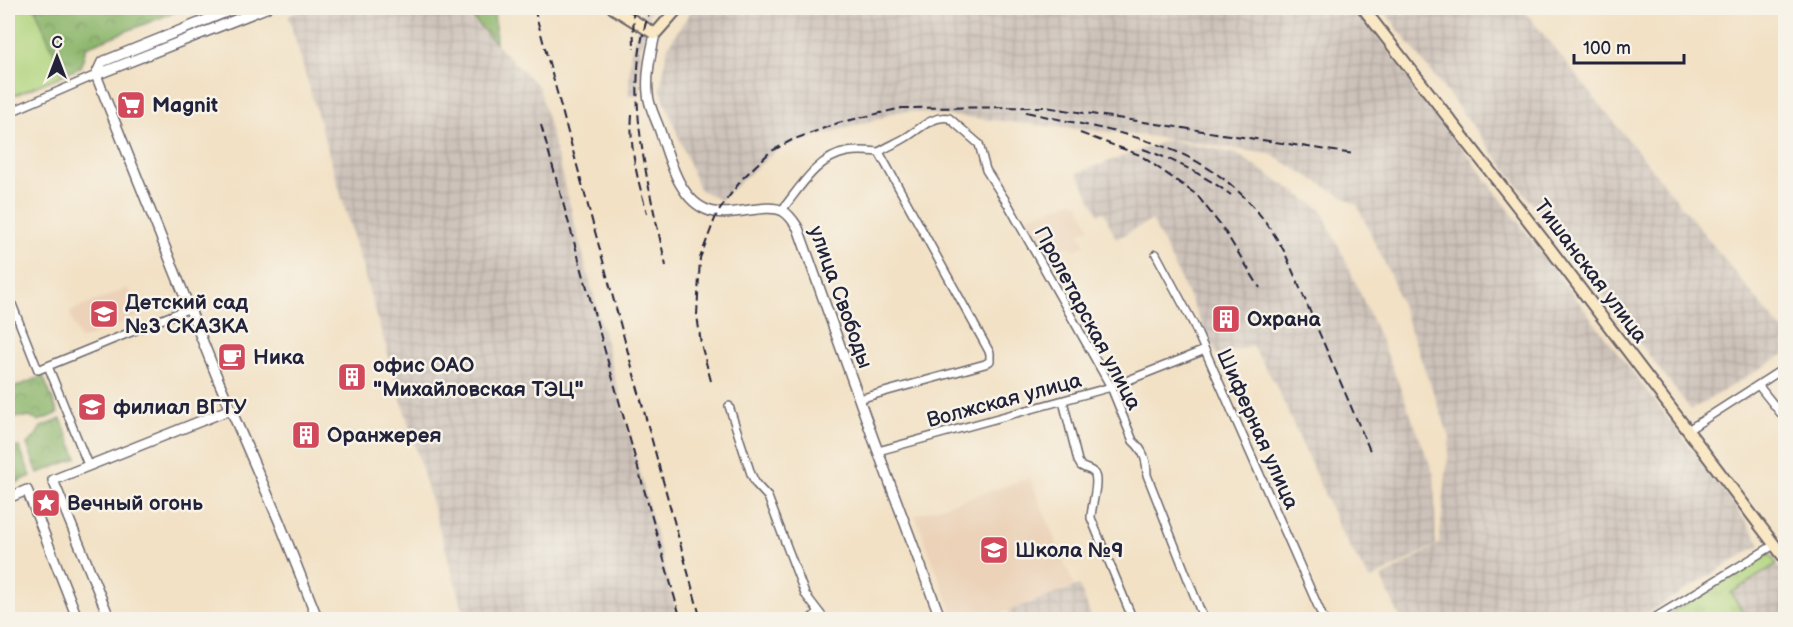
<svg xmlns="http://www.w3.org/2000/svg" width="1793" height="627" viewBox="0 0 1793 627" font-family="'Balsamiq Sans',sans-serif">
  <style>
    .built { fill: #ebd2b8 }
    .industrial { fill: url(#industrial-grid) }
    .grass { fill: url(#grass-tufts); stroke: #697b5c; stroke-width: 1.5 }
    .forest { fill: url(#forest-crowns); stroke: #576c54; stroke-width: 1.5 }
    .green { fill: #b0d47d; stroke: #697b5c; stroke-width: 1.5 }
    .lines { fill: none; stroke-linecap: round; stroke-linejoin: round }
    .minor-casing { stroke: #6b656b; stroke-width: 10 }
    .tertiary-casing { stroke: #6b656b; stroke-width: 12 }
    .secondary-casing { stroke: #6b656b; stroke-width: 14 }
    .minor { stroke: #fff; stroke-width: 7 }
    .tertiary { stroke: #fff; stroke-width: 9 }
    .secondary { stroke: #fae7c3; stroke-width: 10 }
    .rail { stroke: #22223b; stroke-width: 2; stroke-dasharray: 9 4.5; stroke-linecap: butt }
    .labels { text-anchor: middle; stroke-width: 5; stroke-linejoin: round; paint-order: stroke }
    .poi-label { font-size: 21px; font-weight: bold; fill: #22223b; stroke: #f7f3e8; text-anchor: start }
    .street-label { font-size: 21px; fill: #22223b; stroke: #f7f3e8 }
  </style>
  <defs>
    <pattern id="industrial-grid" width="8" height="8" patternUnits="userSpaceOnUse" patternTransform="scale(1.5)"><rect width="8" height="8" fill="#cdc2b9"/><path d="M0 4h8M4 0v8" fill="none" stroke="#b0a6a0"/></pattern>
    <pattern id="grass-tufts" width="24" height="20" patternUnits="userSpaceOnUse" patternTransform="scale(1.5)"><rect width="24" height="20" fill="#b0d47d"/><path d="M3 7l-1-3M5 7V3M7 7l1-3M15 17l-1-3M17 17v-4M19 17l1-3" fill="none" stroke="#97b66d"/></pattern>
    <pattern id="forest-crowns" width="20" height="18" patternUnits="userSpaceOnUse" patternTransform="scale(1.5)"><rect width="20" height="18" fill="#8cb66c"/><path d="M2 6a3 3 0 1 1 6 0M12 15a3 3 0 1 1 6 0" fill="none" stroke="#72945a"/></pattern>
  </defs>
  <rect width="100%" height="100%" fill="#f7f3e8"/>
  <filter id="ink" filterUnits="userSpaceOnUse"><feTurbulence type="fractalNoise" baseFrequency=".0167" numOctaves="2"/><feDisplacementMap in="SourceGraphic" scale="12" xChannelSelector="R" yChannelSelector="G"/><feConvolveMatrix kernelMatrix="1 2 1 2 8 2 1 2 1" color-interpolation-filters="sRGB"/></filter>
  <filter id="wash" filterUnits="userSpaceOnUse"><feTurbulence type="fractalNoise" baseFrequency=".008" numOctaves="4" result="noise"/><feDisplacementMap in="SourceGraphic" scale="24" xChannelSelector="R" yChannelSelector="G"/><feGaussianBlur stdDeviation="1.35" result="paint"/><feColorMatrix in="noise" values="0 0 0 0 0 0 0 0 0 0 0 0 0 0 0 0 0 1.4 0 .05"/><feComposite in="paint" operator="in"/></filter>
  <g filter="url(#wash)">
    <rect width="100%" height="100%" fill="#f2e1c5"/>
    <path class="built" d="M1074,201L1076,204L1079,203L1090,228L1080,233L1085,244L1076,250L1066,246L1060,247L1046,253L1025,218Z
      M128,288L139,316L80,340L69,312Z
      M1030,478L1074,586L987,619H955L915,515Z"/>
    <path class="industrial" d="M306,8H459L539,87L678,619H466L288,15Z
      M644,8H651L640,50L639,95H629L631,50Z
      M693,8H1357L1564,283L1733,503L1761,544L1638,619H1401L1381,578L1439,544L1450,438L1390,274L1357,205L1270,154L1164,138L904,111L892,113L881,118L780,147L720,200L699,189L660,89L668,46Z
      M1382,8H1522L1785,334V354L1691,410Z
      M1168,140L1237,154L1321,209L1353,277L1389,359L1434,475L1436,545L1370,580L1342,534L1275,383L1252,346L1217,355L1152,220L1116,239L1104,212L1099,214L1077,173Z
      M1777,564L1785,575V619H1748L1730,593Z
      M1079,585L1092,619H1011L1008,611Z"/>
    <path class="grass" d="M1770,553L1777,564L1731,593L1748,619L1658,620Z"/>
    <path class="forest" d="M35,8H185L86,47L81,67L63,75Z
      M463,8H494L496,44Z
      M43,376L58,413L39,421L29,417H15L8,397V390Z
      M61,419L77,458L38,473L27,444L35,437L41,427Z
      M19,447L31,476L8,486V448Z"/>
    <path class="green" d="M8,8H35L63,75L8,98Z"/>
  </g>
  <g filter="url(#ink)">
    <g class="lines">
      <g class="minor-casing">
        <path id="minor" d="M8,113L96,75
          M879,152C888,146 897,143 905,138C919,130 932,115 949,118L979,144L986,170L1009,206L1111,387L1133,441C1144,451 1147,461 1147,475L1204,620
          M782,210C799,189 817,157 847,152C857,150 869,151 879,152L990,353V361L985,364L859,399
          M1156,254L1193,323L1324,620
          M8,294L38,370L190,308
          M48,366L88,465
          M1758,385L1786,367
          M1063,401L1078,461L1081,466C1085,469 1091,469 1094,473C1100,481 1091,506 1091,518L1133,620
          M729,406L751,474L756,484L768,497L805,594L825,620
          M1688,430L1758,385L1786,420
          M878,451L1111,387L1205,350
          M809,620L819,612
          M1651,620L1774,545"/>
      </g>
      <g class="tertiary-casing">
        <path id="tertiary" d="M655,34C651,53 646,73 648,93C648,104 655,117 659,128C669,156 678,201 710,211C732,218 766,202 783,211C790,215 794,222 798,228L873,438L941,620
          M96,75L219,382L279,521L318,620
          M96,75L266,8
          M96,75L102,62L236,8
          M8,498L27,490L78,620
          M110,620L53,480L231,409"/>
      </g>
      <g class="secondary-casing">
        <path id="secondary" d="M613,8L655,34L678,8
          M1363,8L1548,246L1786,560"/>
      </g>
      <use href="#minor" class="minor"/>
      <use href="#tertiary" class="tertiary"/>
      <use href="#secondary" class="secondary"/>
      <path class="rail" d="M534,8L701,620
        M633,8L634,49
        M651,8C620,86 649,187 666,266
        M1026,112C1135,137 1224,143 1284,251L1371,453
        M632,115C629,148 638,181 647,213
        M541,125L681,620
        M1080,133L1140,155L1197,195L1224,230L1260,288
        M1143,149C1174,160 1204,175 1231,195
        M711,381L701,344L697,315L700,258L716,216L727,199L743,178L770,152L792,140L838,123L902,108L1045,107L1354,154"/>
    </g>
  </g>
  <defs>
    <g id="supermarket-square" transform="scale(1.5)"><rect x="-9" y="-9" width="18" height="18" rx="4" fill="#d1495b" stroke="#f7f3e8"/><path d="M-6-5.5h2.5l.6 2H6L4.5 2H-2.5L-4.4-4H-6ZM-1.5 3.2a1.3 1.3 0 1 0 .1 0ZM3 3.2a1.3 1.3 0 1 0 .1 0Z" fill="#fff"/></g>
    <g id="school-square" transform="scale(1.5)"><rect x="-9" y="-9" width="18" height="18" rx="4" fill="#d1495b" stroke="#f7f3e8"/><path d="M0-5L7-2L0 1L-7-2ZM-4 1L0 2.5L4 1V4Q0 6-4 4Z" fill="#fff"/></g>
    <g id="building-square" transform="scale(1.5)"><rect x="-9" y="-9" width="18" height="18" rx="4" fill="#d1495b" stroke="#f7f3e8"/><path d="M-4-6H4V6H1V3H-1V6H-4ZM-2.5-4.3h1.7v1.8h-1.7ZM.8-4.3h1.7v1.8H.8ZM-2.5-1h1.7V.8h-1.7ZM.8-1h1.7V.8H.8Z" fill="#fff"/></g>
    <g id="cafe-square" transform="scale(1.5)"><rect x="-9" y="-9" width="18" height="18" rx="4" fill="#d1495b" stroke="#f7f3e8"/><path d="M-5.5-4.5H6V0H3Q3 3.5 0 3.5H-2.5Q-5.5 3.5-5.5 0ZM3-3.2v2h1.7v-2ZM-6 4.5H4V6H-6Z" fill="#fff"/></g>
    <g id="university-square" transform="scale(1.5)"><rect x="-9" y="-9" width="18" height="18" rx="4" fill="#d1495b" stroke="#f7f3e8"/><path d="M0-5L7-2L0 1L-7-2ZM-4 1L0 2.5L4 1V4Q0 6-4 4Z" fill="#fff"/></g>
    <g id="sight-square" transform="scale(1.5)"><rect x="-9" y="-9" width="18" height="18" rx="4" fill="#d1495b" stroke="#f7f3e8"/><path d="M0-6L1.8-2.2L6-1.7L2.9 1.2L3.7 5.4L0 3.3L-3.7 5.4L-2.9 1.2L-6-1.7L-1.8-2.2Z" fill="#fff"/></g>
  </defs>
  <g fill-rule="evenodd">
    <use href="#supermarket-square" x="131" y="105"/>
    <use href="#school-square" x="104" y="314"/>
    <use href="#building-square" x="1226" y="319"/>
    <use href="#cafe-square" x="232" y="357"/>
    <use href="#building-square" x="352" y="377"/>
    <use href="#university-square" x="92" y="407"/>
    <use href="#building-square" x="306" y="435"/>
    <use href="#sight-square" x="46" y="503"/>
    <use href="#school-square" x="994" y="550"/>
  </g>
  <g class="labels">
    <g class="poi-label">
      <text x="152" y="112">Magnit</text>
      <text x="125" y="309">Детский сад<tspan x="125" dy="24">№3 СКАЗКА</tspan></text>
      <text x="1247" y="326">Охрана</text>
      <text x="253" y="364">Ника</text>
      <text x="373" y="372">офис ОАО<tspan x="373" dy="24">"Михайловская ТЭЦ"</tspan></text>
      <text x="113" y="414">филиал ВГТУ</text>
      <text x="327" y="442">Оранжерея</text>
      <text x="67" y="510">Вечный огонь</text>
      <text x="1015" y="557">Школа №9</text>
    </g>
    <g class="street-label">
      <text transform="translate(1591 271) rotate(53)" y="7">Тишанская улица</text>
      <text transform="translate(841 297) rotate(70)" y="7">улица Свободы</text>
      <text transform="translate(1088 318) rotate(62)" y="7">Пролетарская улица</text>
      <text transform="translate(1004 400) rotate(-15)" y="7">Волжская улица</text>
      <text transform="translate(1258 429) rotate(66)" y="7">Шиферная улица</text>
    </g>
  </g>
  <rect width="1793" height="627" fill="none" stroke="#f7f3e8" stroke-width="30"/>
  <g transform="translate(57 57)" stroke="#f7f3e8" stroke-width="4.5" paint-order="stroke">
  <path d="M0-4.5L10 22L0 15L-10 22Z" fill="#22223b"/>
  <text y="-9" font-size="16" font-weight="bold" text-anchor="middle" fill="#22223b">С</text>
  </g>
  <path d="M1574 54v9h110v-9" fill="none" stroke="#22223b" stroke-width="3"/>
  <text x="1583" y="54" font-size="18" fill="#22223b" stroke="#f7f3e8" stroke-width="4.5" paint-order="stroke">100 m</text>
</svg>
